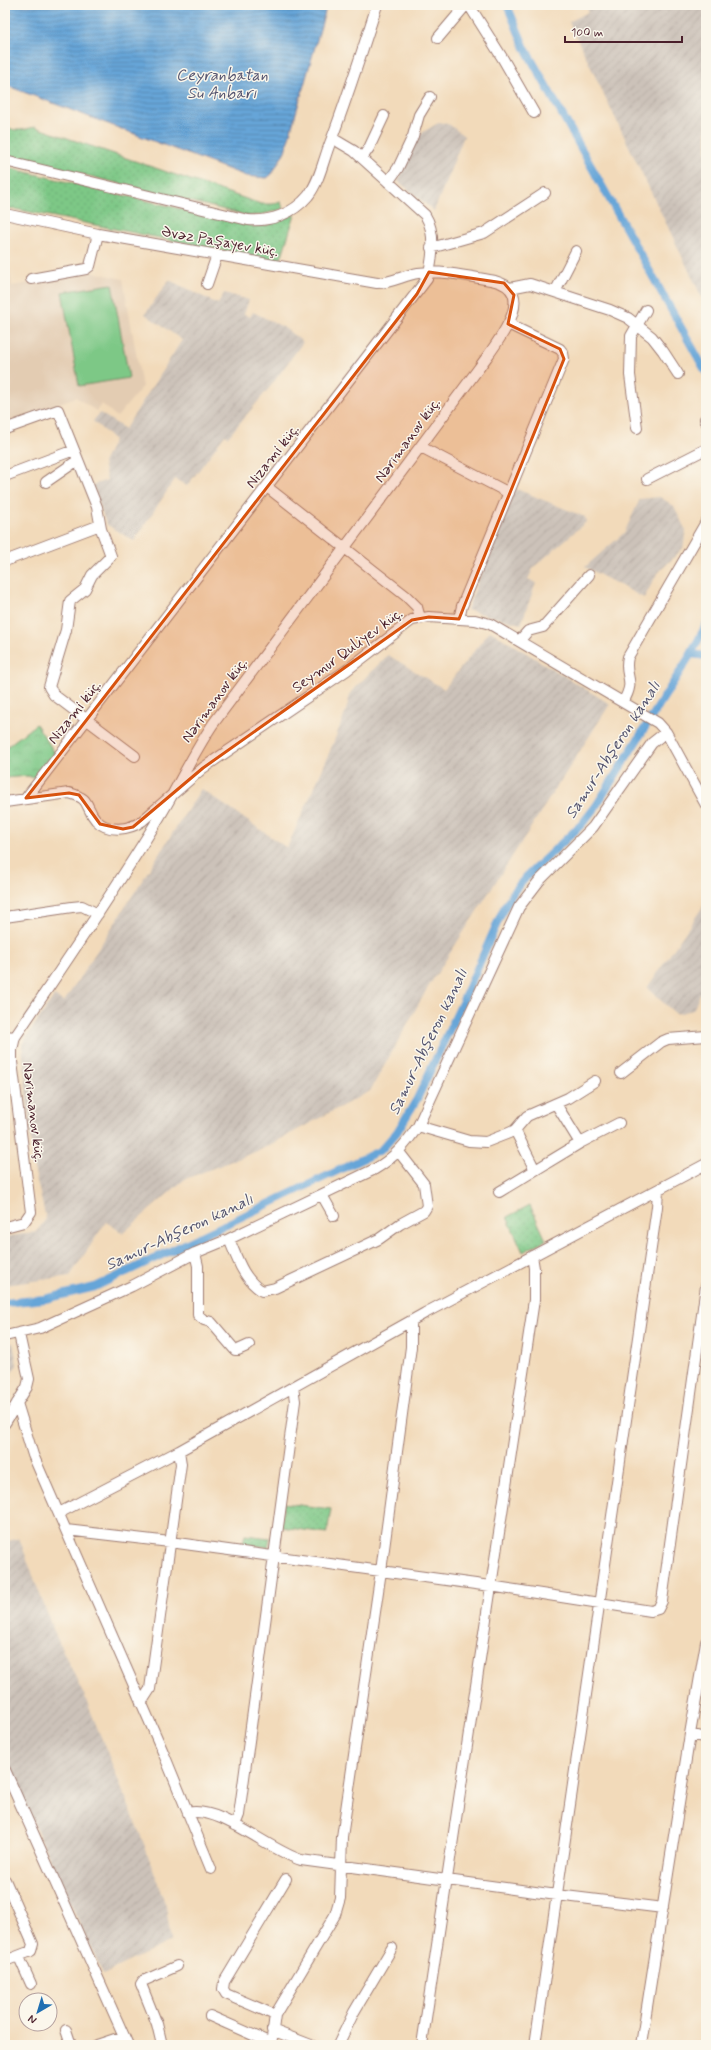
<svg xmlns="http://www.w3.org/2000/svg" width="711" height="2050" viewBox="0 0 711 2050" font-family="Mynerve,sans-serif">
  <style>
    .built { fill: #e3ccb2 }
    .industrial { fill: url(#industrial-furrows) }
    .grass { fill: url(#grass-dots); stroke: #647458 }
    .park { fill: url(#park-crowns); stroke: #647458 }
    .pitch { fill: #7dc886; stroke: #647458 }
    .water { fill: url(#water-rules); stroke: #586282 }
    .lines { fill: none; stroke-linecap: round; stroke-linejoin: round }
    .canal { stroke: #66a5d8; stroke-width: 8 }
    .minor-casing { stroke: #9e7c72; stroke-width: 12 }
    .minor { stroke: #fff; stroke-width: 10 }
    .marked { fill: #d8530f; fill-opacity: 0.2; stroke: #d8530f; stroke-width: 3; stroke-linejoin: round }
    .labels { text-anchor: middle; stroke-width: 3; stroke-linejoin: round; paint-order: stroke }
    .street-label { font-size: 15px; fill: #4a1f2b; stroke: #fbf7ec }
    .water-label { font-size: 16px; font-style: italic; fill: #555570; stroke: #fbf7ec }
  </style>
  <defs>
    <pattern id="industrial-furrows" width="10" height="10" patternUnits="userSpaceOnUse"><rect width="10" height="10" fill="#ccc2b9"/><path d="M-1 1l2-2M0 10L10 0M9 11l2-2" fill="none" stroke="#b1a69f"/></pattern>
    <pattern id="grass-dots" width="8" height="8" patternUnits="userSpaceOnUse"><rect width="8" height="8" fill="#7dc886"/><path d="M2 2h.1M6 6h.1" fill="none" stroke="#6eab74" stroke-width="1.8" stroke-linecap="round"/></pattern>
    <pattern id="park-crowns" width="20" height="18" patternUnits="userSpaceOnUse"><rect width="20" height="18" fill="#7dc886"/><path d="M2 6a3 3 0 1 1 6 0M12 15a3 3 0 1 1 6 0" fill="none" stroke="#6eab74"/></pattern>
    <pattern id="water-rules" width="6" height="5" patternUnits="userSpaceOnUse"><rect width="6" height="5" fill="#66a5d8"/><path d="M0 2.5h6" fill="none" stroke="#5686af"/></pattern>
  </defs>
  <rect width="100%" height="100%" fill="#fbf7ec"/>
  <filter id="ink" filterUnits="userSpaceOnUse"><feTurbulence type="fractalNoise" baseFrequency=".025" numOctaves="2"/><feDisplacementMap in="SourceGraphic" scale="8" xChannelSelector="R" yChannelSelector="G"/><feConvolveMatrix kernelMatrix="1 2 1 2 8 2 1 2 1" color-interpolation-filters="sRGB"/></filter>
  <filter id="wash" filterUnits="userSpaceOnUse"><feTurbulence type="fractalNoise" baseFrequency=".012" numOctaves="4" result="noise"/><feDisplacementMap in="SourceGraphic" scale="16" xChannelSelector="R" yChannelSelector="G"/><feGaussianBlur stdDeviation="0.9" result="paint"/><feColorMatrix in="noise" values="0 0 0 0 0 0 0 0 0 0 0 0 0 0 0 0 0 1.4 0 .05"/><feComposite in="paint" operator="in"/></filter>
  <g filter="url(#wash)">
    <rect width="100%" height="100%" fill="#f2daba"/>
    <path class="built" d="M5,250L7,251L12,286L93,272L123,279L142,387L117,417L102,404L96,411L76,397L5,423Z"/>
    <path class="industrial" d="M587,5H706V306L569,22L588,12Z
      M440,122L450,125L464,136L434,211L398,181L418,135Z
      M169,280L218,304L224,293L249,300L244,314L250,317L253,312L283,327L303,342L270,387L228,437L225,435L187,486L175,479L134,541L106,524L93,485L107,480L103,463L114,440L93,421L100,413L125,429L182,340L145,314Z
      M514,488L585,517L586,522L534,567L528,579L536,583L521,624L467,610Z
      M660,497L674,506L686,531L683,548L657,574L644,598L585,567L624,533L640,499Z
      M490,631L610,704L427,989L370,1091L260,1150L185,1179L123,1233L106,1222L70,1276L5,1285V1237L36,1232L46,1219L33,1164L22,1044L54,996L64,1002L201,789L287,848L323,768L345,714L351,692L388,655L444,689Z
      M706,902V981L693,1010L676,1014L647,988Z
      M5,1343H13L17,1365L5,1382Z
      M19,1538L54,1632L85,1697L144,1844L166,1906L171,1941L103,1974L5,1761V1542Z"/>
    <path class="grass" d="M5,124C13,134 25,129 35,127L261,204H273L281,202L283,209L260,215L249,216L5,155Z
      M5,167L253,226H265L295,214L280,262L5,207Z
      M530,1205L546,1240L523,1252L507,1217Z
      M284,1503L331,1509L327,1533L281,1527Z
      M245,1535L270,1538L268,1547L243,1544Z"/>
    <path class="park" d="M36,724L55,753L34,778L28,776L5,778V748Z"/>
    <path class="pitch" d="M112,284L129,378L79,386L62,292Z"/>
    <path class="water" d="M5,5H327L285,151L272,174L267,178L246,176L5,85Z"/>
    <g class="lines">
      <path class="canal" d="M507,5L525,48L706,372
        M691,654L706,656
        M5,1303L45,1299L95,1287L381,1150L397,1132L417,1099L461,1005L503,910L514,891L526,877L582,824L596,806L691,654L706,625"/>
    </g>
  </g>
  <g filter="url(#ink)">
    <g class="lines">
      <g class="minor-casing">
        <path id="minor" d="M469,5L503,59L534,113
          M438,38L466,5
          M362,158L369,148L384,116
          M5,161L248,220C270,222 293,214 308,196C319,182 323,162 329,146C347,99 362,52 377,5
          M388,182L398,168L413,136L419,115L430,97
          M5,214L98,234L377,283C392,283 404,275 418,273C443,270 471,277 495,281C541,293 493,347 479,368L213,724C192,755 177,789 157,821C112,895 63,966 15,1037L12,1050V1062L31,1212L24,1222L5,1227
          M431,248L484,233L545,193
          M31,279L86,269L90,266L98,234
          M207,284L217,255
          M510,288L530,284L610,310L628,318L652,337L663,351L678,374
          M555,292L576,251
          M705,419L706,422
          M637,428L630,375L631,336L646,310
          M5,429L58,410L97,507L101,529L111,556L92,575L85,589L70,601L66,630L49,687L54,695L135,756
          M421,447L509,493
          M5,476L74,450
          M647,479L706,449
          M46,482L78,460
          M267,487L406,596L417,607L420,618
          M5,561L100,525
          M459,619L462,606L564,359L563,353L560,349L508,324
          M520,640L528,631L543,627L589,575
          M623,702C637,679 623,677 628,657L706,522
          M26,798L427,279C433,261 436,232 425,215L354,151L332,138
          M5,802L69,793C92,799 84,806 96,820C108,833 129,830 142,821L203,768L347,670L412,620L429,617L475,620L490,624L658,723L666,732L706,805
          M5,917L72,907L82,906L98,914
          M5,1036L15,1037
          M621,1073L661,1042L668,1039L706,1036
          M556,1104L580,1143
          M418,1126L469,1141L486,1142L509,1133L515,1130L527,1116L568,1098L595,1081
          M515,1130L535,1170
          M499,1192L580,1143L619,1123
          M322,1195L334,1216
          M229,1239C237,1258 243,1279 262,1291L275,1288L379,1239L400,1224L424,1211L427,1206L424,1184L399,1152
          M195,1253L198,1266V1315L204,1320L211,1322L235,1350H238L249,1345
          M5,1336L40,1328L132,1286L195,1253L229,1239L375,1169C394,1158 406,1144 418,1126L519,907L539,881L593,827L652,743L666,732
          M17,1403L33,1455L163,1752L211,1869
          M5,1423L27,1387L29,1379L19,1334
          M59,1513L179,1451L425,1313L706,1164
          M66,1530L170,1542L490,1586L651,1611L658,1609L662,1601L706,1286
          M141,1703L150,1689L181,1464L179,1451
          M690,1734L706,1738
          M5,1770L128,2045
          M188,1813C219,1805 269,1850 301,1860L557,1895L663,1908
          M235,1825L239,1815L295,1401L293,1387
          M5,1880L33,1944L31,1951L5,1961
          M19,1957L31,1984
          M275,2015L226,1994L223,1989L224,1982L286,1879
          M210,2016L271,2043
          M66,2030L71,2045
          M272,2030L311,2045
          M97,2045L124,2036
          M162,2045L157,2024L141,1984L143,1981L177,1966
          M271,2045L275,2015L335,1915L340,1898L342,1837L381,1571L411,1347V1321
          M338,2045L354,2012L392,1948
          M422,2045L534,1300V1268L532,1256
          M535,2045L657,1207L658,1190
          M641,2045L690,1734L706,1642"/>
      </g>
      <use href="#minor" class="minor"/>
    </g>
  </g>
  <path class="marked" d="M429,272L504,283L514,295L508,324L560,349L564,359L459,619L429,617L412,620L203,768L133,827L123,829L100,824L79,795L69,793L26,798L417,294Z"/>
  <g class="labels">
    <g class="street-label">
      <text transform="translate(220 241) rotate(10)" y="5">Əvəz Paşayev küç.</text>
      <text transform="translate(407 440) rotate(-54)" y="5">Nərimanov küç.</text>
      <text transform="translate(272 456) rotate(-52)" y="5">Nizami küç.</text>
      <text transform="translate(347 650) rotate(-36)" y="5">Seymur Quliyev küç.</text>
      <text transform="translate(214 700) rotate(-54)" y="5">Nərimanov küç.</text>
      <text transform="translate(74 712) rotate(-52)" y="5">Nizami küç.</text>
      <text transform="translate(34 1112) rotate(83)" y="5">Nərimanov küç.</text>
    </g>
    <g class="water-label">
      <text x="222" y="80">Ceyranbatan<tspan x="222" dy="18">Su Anbarı</tspan></text>
      <text transform="translate(612 749) rotate(-57)" y="6">Samur-Abşeron kanalı</text>
      <text transform="translate(427 1041) rotate(-64)" y="6">Samur-Abşeron kanalı</text>
      <text transform="translate(179 1231) rotate(-25)" y="6">Samur-Abşeron kanalı</text>
    </g>
  </g>
  <rect width="711" height="2050" fill="none" stroke="#fbf7ec" stroke-width="20"/>
  <g transform="translate(38 2012) rotate(218)"><circle r="19" fill="#fbf7ec" stroke="#b4a19f"/>
  <path d="M0-3L7 15L0 10L-7 15Z" fill="#1f6fb2"/>
  <text y="-6" font-size="11" font-weight="bold" text-anchor="middle" fill="#4a1f2b">N</text>
  </g>
  <path d="M565 36v6h117v-6" fill="none" stroke="#4a1f2b" stroke-width="2"/>
  <text x="571" y="36" font-size="12" fill="#4a1f2b" stroke="#fbf7ec" stroke-width="3" paint-order="stroke">100 m</text>
</svg>
